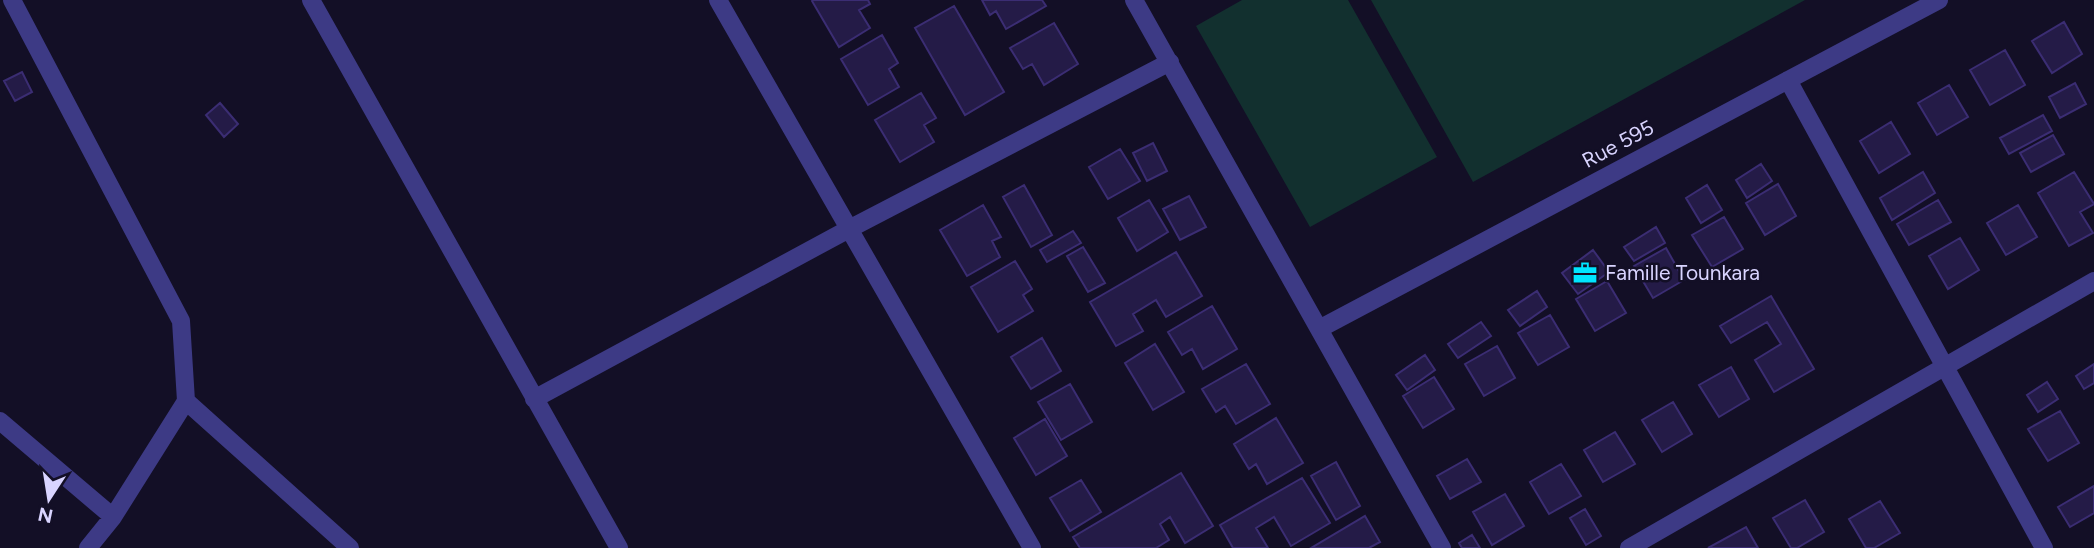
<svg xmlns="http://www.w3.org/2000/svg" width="2094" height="548" viewBox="0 0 2094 548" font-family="Figtree,sans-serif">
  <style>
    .green { fill: #12302f }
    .building { fill: #241b47; stroke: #3b2d73; stroke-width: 2 }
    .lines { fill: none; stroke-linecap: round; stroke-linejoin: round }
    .minor { stroke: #3d3a85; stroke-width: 18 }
    .labels { text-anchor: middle; stroke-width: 5; stroke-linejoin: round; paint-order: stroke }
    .street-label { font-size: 21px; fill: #d9d4ff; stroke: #130f26 }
    .poi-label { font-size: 21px; fill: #d9d4ff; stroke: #130f26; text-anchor: start }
  </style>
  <rect width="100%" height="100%" fill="#130f26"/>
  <path class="green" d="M1242,0H1348L1437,157L1310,227L1196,26Z
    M1371,0H1805L1473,182Z"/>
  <path class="building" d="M813,0H868L870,4L859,10L870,28L839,47L812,1Z
    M982,0H1042L1046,6L1006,29L996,11L990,15Z
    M954,6L1004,92L965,115L915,28Z
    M2064,22L2082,54L2052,73L2032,41Z
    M1054,23L1078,64L1044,85L1032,64L1023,69L1010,48Z
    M882,35L898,63L889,69L899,87L868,105L841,59Z
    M2005,50L2025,85L1990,105L1970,70Z
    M22,72L32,92L15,101L4,81Z
    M2075,83L2086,104L2060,118L2049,97Z
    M1949,85L1968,117L1937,135L1918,103Z
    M921,93L936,118L924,125L934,142L900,162L875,120Z
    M220,103L238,124L224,137L206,115Z
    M2043,115L2052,131L2009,154L2000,138Z
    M1891,122L1910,154L1879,173L1860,141Z
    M2053,135L2064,154L2031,172L2020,153Z
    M1153,143L1167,171L1147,181L1133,153Z
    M1120,149L1140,181L1108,199L1089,167Z
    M1761,164L1772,181L1747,198L1736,180Z
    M1923,172L1935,193L1892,220L1880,198Z
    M2074,172L2094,204L2080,212L2093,233L2069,246L2038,193Z
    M1778,184L1796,216L1765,235L1746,203Z
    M1024,185L1052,235L1031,247L1003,197Z
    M1707,185L1722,210L1701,223L1686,198Z
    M1189,196L1206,227L1180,240L1163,209Z
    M1149,200L1168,232L1137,251L1118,218Z
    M1938,200L1951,222L1909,245L1897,224Z
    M983,205L1001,237L992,241L1000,257L967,276L940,230Z
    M2018,205L2037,237L2006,255L1987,223Z
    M1724,217L1743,249L1712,267L1692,235Z
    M1656,227L1665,243L1634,261L1624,247Z
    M1073,231L1081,243L1047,262L1040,250Z
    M1960,238L1979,270L1948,289L1929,256Z
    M1083,247L1105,283L1088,292L1067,256Z
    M1666,248L1684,280L1653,298L1634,266Z
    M1593,250L1609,272L1578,294L1562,273Z
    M1176,252L1202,296L1166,317L1156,300L1133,314L1143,331L1116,346L1090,302Z
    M1015,261L1032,289L1023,295L1033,311L998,332L971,287Z
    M1607,281L1626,313L1595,331L1576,299Z
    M1537,291L1547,307L1520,326L1508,310Z
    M1771,296L1814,369L1774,392L1755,360L1781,344L1767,322L1731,343L1720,326Z
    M1212,306L1237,349L1203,369L1192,349L1182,355L1168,332Z
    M1550,315L1569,347L1538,365L1518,333Z
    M1481,322L1491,336L1458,358L1448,344Z
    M1042,338L1061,371L1031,389L1011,357Z
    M1155,344L1184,392L1153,410L1125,363Z
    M1497,346L1515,378L1484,396L1465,364Z
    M1425,355L1435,370L1407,390L1396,375Z
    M1246,364L1270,404L1236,424L1225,406L1216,412L1202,389Z
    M2094,364V383L2084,389L2076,376Z
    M1731,367L1749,399L1719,417L1699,385Z
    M1434,377L1454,409L1423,428L1403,396Z
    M2047,382L2058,399L2038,412L2027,395Z
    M1070,384L1092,422L1061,440L1038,402Z
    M1673,402L1692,434L1662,452L1642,420Z
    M2060,411L2079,443L2048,461L2028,429Z
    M1276,418L1303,463L1267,484L1256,464L1249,469L1234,444Z
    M1045,419L1067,456L1036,475L1014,438Z
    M1615,432L1635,464L1603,482L1584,450Z
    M1467,459L1481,482L1450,499L1437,476Z
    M1336,462L1360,506L1336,520L1311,476Z
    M1561,464L1581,496L1549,514L1530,482Z
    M1181,473L1213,526L1185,543L1170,517L1160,524L1169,540L1156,548H1080L1073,537Z
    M1302,478L1330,523L1291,546L1274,517L1256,528L1268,548H1233L1220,525Z
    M1081,480L1101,512L1070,531L1050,498Z
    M2094,486V513L2070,527L2058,507Z
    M1505,494L1524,526L1492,545L1473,512Z
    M1805,500L1824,532L1797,548H1791L1773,518Z
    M1880,501L1900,533L1874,548H1866L1849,519Z
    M1585,509L1601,536L1586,545L1570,518Z
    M1365,516L1380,542L1369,548H1311Z
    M1746,527L1758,548H1708Z
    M1472,535L1480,548H1462L1459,543Z"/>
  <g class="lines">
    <path class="minor" d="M12,0L181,321L186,401L113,517L88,548
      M311,0L619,548
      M718,0L1032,548
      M1134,0L1442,548
      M1788,80L2044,548
      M1319,329L1939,0
      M534,399L849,229L1170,62
      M186,401L350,548
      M0,421L113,517
      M1629,548L2094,281"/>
  </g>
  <defs>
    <g id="office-bare" transform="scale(1.89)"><path d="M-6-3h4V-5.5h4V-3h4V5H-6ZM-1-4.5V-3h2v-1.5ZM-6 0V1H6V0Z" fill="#00e5ff" stroke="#130f26" stroke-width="2.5" paint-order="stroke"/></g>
  </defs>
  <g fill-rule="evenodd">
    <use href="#office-bare" x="1585" y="273"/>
  </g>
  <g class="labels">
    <g class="street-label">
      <text transform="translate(1618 144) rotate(-28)" y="7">Rue 595</text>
    </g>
    <g class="poi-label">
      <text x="1605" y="280">Famille Tounkara</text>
    </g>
  </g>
  <g transform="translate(49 499) rotate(192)" stroke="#130f26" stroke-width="5" paint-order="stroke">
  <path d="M0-5L12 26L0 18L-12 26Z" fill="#d9d4ff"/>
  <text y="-10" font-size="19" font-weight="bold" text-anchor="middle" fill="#d9d4ff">N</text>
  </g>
</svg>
